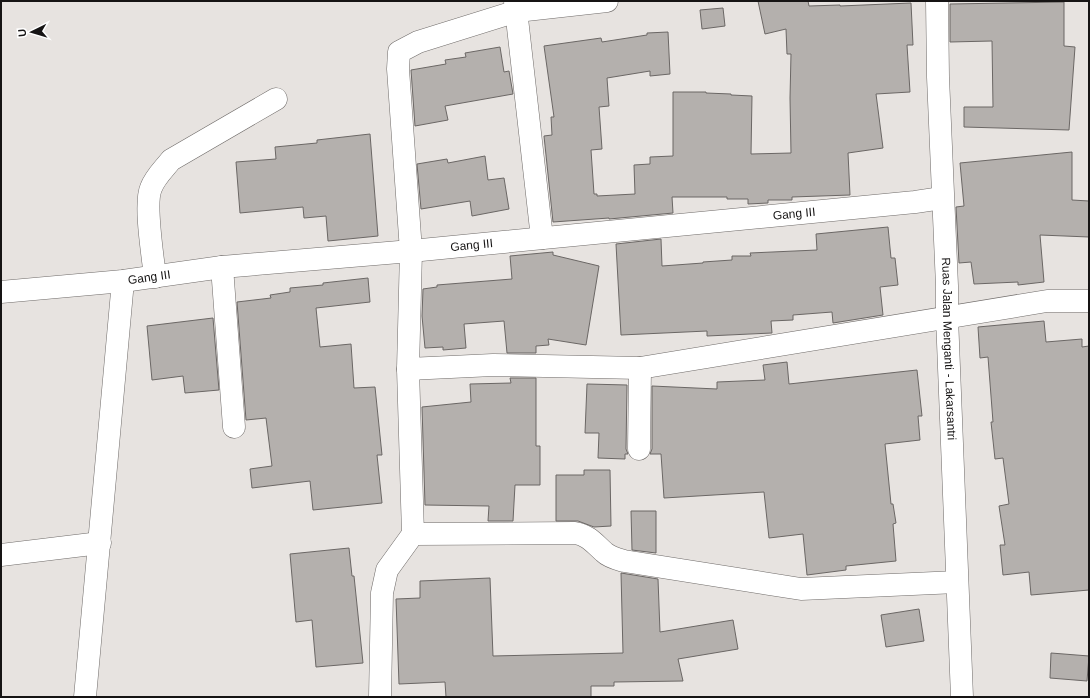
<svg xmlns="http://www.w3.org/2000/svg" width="1090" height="698" viewBox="0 0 1090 698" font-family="Arial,sans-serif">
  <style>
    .building { fill: #b4b0ad; stroke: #6b6765 }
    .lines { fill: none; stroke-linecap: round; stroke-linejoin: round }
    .street-casing { stroke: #6f6b69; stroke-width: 23 }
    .secondary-casing { stroke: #6f6b69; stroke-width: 23 }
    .street { stroke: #fff; stroke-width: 22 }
    .secondary { stroke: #fff; stroke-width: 22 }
    .labels { text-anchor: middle; stroke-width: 3.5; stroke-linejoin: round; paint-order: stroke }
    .street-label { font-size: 12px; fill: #161414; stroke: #fff }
  </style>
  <rect width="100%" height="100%" fill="#e7e3e0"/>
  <path class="building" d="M758,1H808L809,6L840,5V6L911,3L913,45H907L910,92L876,94L883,148L848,153L850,195L792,197V200H768V203L748,204V199H727V197H672L673,213L609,219V218L553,222L544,136L552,135L551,117H554L544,46L601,38L602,42L647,35V33L668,32L670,74L650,76V71L607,78L609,106L599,107L602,149L591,150L594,194H597V196L635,194L634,165L650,164V157L673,156V92H706V93L731,94V95L752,96L751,154L791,153L790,98L791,54H787L786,29L765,34Z
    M1064,2V46L1075,47L1069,130L964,127V107H993L992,41L950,42V4Z
    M723,8L725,26L702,29L700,10Z
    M500,47L504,72L509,71L513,94L445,106L448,120L415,126L411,70L446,64L445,60L466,57L465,53Z
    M370,134L378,236L328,241L326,216L304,218L303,207L240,213L236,162L276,159L275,147L317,143V140Z
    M1072,152V200L1089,201V237L1040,235L1044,282L1018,285V282L974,284L971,262L959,263L956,207L964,206L960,163Z
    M485,156L488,180L504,178L509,209L472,216L470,201L421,209L417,164L447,159L448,163Z
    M888,227L891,258H895L898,285L880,287L883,315L833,323L832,312L793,315V320L771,321L772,333L707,336V331L621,335L616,244L661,239L662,266L703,263V262L732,260V256H751L750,253L817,250L816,234Z
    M553,252V255L599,266L586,345L548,339L549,345L536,346V353H507L504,321L464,324L466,348L443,350V347L425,348L422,316L423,289L437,287V285L512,279L510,256Z
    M368,278L370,302L316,308L320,347L351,344L354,388L375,387L382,455H377L382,503L313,510L310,481L252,488L250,469L272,466L266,418L246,420L237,302L271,298L270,295L290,292V288L323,285V283Z
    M213,318L219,390L185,393L183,376L152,380L147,326Z
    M1044,321L1046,342L1082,339V347L1089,346V590L1031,595L1029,572L1003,575L1000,545H1005L999,506L1009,504L1003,458L995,459L991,422H993L988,357L980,358L978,327Z
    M787,362L789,384L917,370L922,416H918L920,440L885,444L891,504H893L896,523L893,524L896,561L846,566V570L807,575L803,534L769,538L764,492L664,498L661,454H650L652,449V386L717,389V382L765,380L763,365Z
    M510,378H536V446H540V485H515L513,521H488L489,506L425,505L422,407L471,402L470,384L511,383Z
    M587,384L627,385L626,449L628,454H625V459L598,458L599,433H585Z
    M584,470H610L611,526L594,527L578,521H556V475H584Z
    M631,511H656V553L632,550Z
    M349,548L352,576H354L363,663L316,667L312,620L296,622L290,554Z
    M621,573L658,579L660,632L733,620L738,649L678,659L683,681L614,682V686H591V697H446L445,682L399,684L396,599L420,598V581L490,578L493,656L623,653Z
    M919,609L924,641L886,647L881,615Z
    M1051,653L1089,656L1087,681L1050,678Z"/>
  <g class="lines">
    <g class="street-casing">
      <g id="street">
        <path d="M515,1L542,238"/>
        <path d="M222,267L234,427"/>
        <path d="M155,277C153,257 144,204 151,188C155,177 164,169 171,160L276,99"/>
        <path id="s1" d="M1,292L123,281L222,267L411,251L915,202L942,198"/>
        <path d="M408,369L493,365L640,368L1047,301H1089"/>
        <path d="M639,449L640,368"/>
        <path d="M413,534L575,533C588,535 594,543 604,552C609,557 617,559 624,561L801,589L957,582"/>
        <path d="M1,555L100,543"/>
        <path d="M85,697L123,281"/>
        <path d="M380,697L382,593L387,570L413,534L408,369L411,251L398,69L399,52L418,42L517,11L607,1"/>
      </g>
    </g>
    <g class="secondary-casing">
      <g id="secondary">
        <path id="s2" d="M937,1L938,77L947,286V317L962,697"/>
      </g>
    </g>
    <use href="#street" class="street"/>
    <use href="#secondary" class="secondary"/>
  </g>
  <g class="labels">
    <g class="street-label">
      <text dy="4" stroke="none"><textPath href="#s1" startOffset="797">Gang III</textPath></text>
      <text dy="4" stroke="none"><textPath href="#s1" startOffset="473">Gang III</textPath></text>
      <text dy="4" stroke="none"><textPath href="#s1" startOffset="149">Gang III</textPath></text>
      <text dy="4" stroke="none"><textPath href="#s2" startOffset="348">Ruas Jalan Menganti - Lakarsantri</textPath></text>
    </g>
  </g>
  <rect width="1090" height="698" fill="none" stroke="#161414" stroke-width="4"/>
  <g transform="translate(32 32) rotate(265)" stroke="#ffffff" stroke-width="3" paint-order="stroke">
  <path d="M0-3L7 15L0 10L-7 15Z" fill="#161414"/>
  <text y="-6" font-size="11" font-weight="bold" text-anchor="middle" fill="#161414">U</text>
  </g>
</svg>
